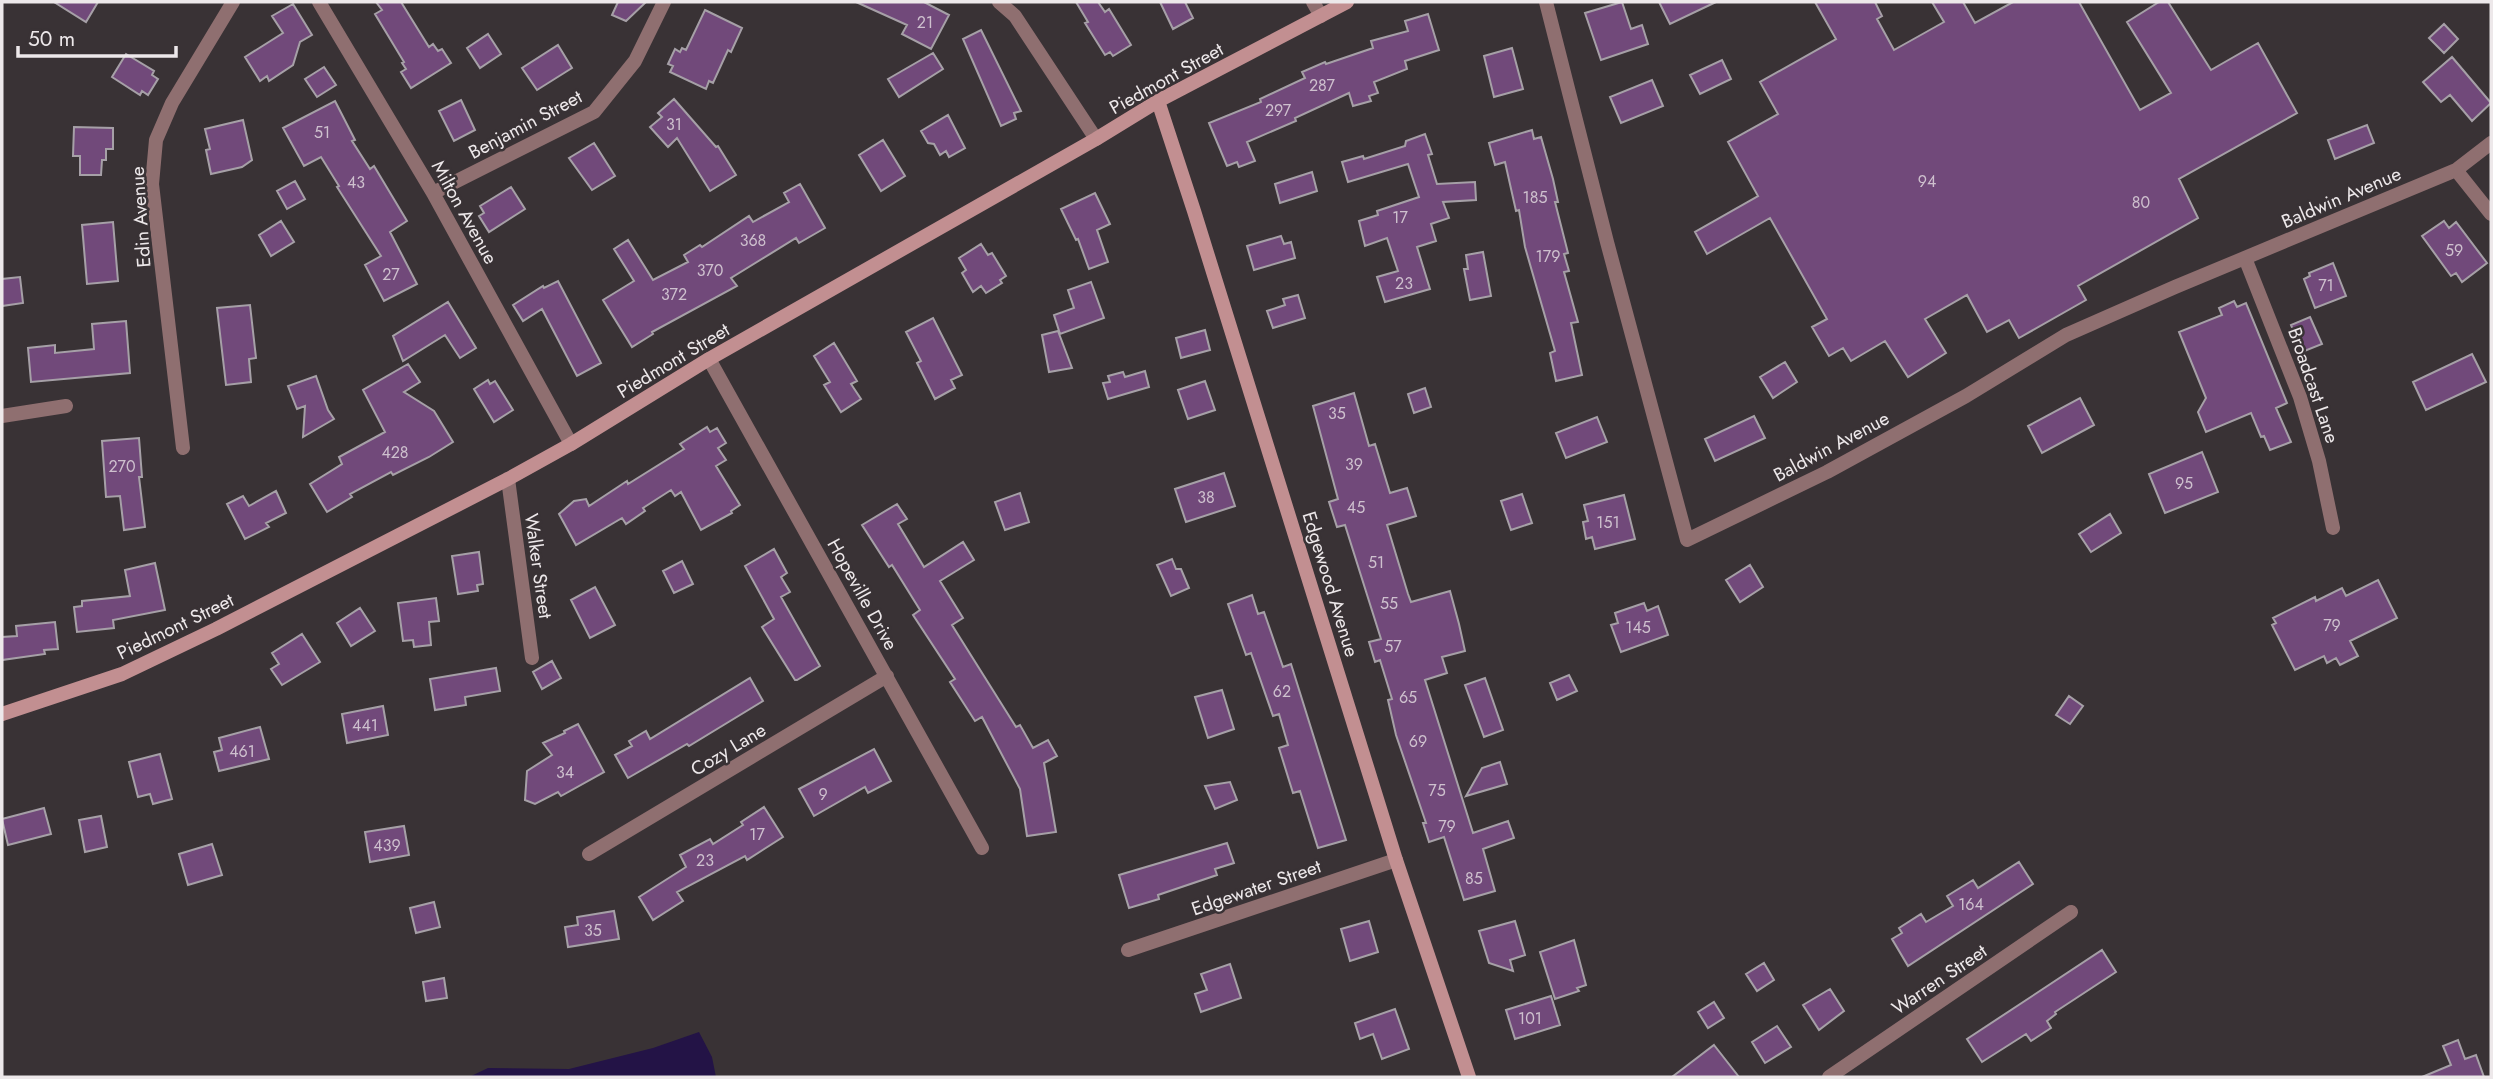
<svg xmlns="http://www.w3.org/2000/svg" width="2493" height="1079" viewBox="0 0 2493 1079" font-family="Jost,sans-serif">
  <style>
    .water { fill: #231346 }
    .building { fill: #71497a; stroke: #a6a0a7; stroke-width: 2 }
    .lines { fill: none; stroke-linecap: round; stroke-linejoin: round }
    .street { stroke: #8f6f70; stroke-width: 14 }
    .secondary { stroke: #c28f91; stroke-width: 14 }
    .labels { text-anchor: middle; stroke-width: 5; stroke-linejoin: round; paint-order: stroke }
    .number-label { font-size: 16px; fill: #cec0ce }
    .street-label { font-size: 19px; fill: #ede8ea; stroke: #393235 }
  </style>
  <rect width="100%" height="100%" fill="#393235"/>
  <path class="water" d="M699,1032L712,1057L716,1077H469L488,1068L569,1069L653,1048Z"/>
  <path class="building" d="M54,2H98L86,22Z
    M376,2H401L429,47L433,44L438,51L442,49L451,63L411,88L401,72L406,69L402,63L404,62L375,14L382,10Z
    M618,2H646L626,21L612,15Z
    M856,2H924L949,15L931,49L902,34L907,25Z
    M1076,2H1098L1105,12L1109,9L1131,45L1113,56L1110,52L1105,55L1085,23L1088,22Z
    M1160,2H1185L1193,18L1173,29Z
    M1622,2L1631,29L1642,25L1648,44L1601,60L1585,13Z
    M1659,2H1716L1670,24Z
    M1815,2H1875L1882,16L1877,19L1894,50L1944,22L1932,2H1963L1975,23L2013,2H2079L2140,110L2171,93L2127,22L2159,2H2168L2211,70L2258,43L2297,113L2179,179L2198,218L2078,286L2086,300L2019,338L2009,320L1987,332L1967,295L1925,319L1946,353L1908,377L1885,341L1851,361L1843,348L1829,356L1812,327L1827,319L1770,218L1707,254L1695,232L1758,196L1728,142L1778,114L1760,82L1836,39Z
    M293,4L312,35L300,42L293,65L269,81L267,76L260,81L245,57L283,33L272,16Z
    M705,10L742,28L731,52L728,50L713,83L709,81L706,89L670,72L673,66L668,64L675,49L680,52L682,48L686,50Z
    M1428,14L1439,50L1405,61L1407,69L1374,82L1378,93L1369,96L1371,101L1353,106L1349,93L1295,118L1296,121L1247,142L1255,161L1239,167L1237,162L1227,166L1209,123L1261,102L1260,99L1305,78L1302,72L1325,62L1326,64L1373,48L1371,41L1408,31L1405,21Z
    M2444,24L2458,39L2444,53L2429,38Z
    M981,30L1021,111L1014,113L1016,119L1001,126L963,39Z
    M488,34L501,54L480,68L467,48Z
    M558,45L572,68L537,90L522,68Z
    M1512,48L1523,89L1494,97L1484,56Z
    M933,53L943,69L899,97L888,79Z
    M126,54L154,71L152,75L158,79L148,95L142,91L140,95L112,77Z
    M2452,57L2491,103L2472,121L2450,95L2441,102L2423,82Z
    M1722,60L1731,79L1700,94L1690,75Z
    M324,67L336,85L317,97L305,79Z
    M1652,80L1663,106L1621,123L1610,97Z
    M674,99L716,147L718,146L736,175L710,191L677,138L668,147L650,127L662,117L658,113Z
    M461,100L475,130L454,141L439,111Z
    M335,101L355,140L352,141L370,169L374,166L407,221L390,232L417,284L384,301L365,265L381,256L337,187L339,186L321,157L304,166L283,128Z
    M948,115L965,148L949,157L946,151L940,155L934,144L928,143L921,131Z
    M243,120L252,160L242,167L211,174L206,150L210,149L205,129Z
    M2367,125L2374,143L2335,159L2328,140Z
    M74,127L113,128V149H106V160H102L101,175H80V156H73Z
    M1532,130L1534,139L1541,137L1553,179L1558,202H1555L1568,253L1564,254L1569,271L1564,272L1578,322L1571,323L1582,375L1556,381L1550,353L1555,351L1525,247L1519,210L1516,211L1505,162L1495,165L1489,143Z
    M1425,134L1432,154L1428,155L1437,184L1475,182L1476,200L1443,202L1449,218L1431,224L1436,241L1417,247L1430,289L1385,302L1377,277L1398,271L1387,238L1365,246L1359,221L1378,215L1377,211L1419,197L1408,164L1348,182L1342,162L1363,156L1364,159L1405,146L1406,141Z
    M883,140L905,176L881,191L859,155Z
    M594,143L615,176L592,190L569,158Z
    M1312,172L1317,191L1280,203L1275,184Z
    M295,181L305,199L287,209L277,191Z
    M800,184L825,228L799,243L796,238L731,278L737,286L652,332L653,334L632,347L603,300L634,281L614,249L628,240L653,280L688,262L684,255L700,245L702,247L749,216L753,222L789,202L784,193Z
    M511,187L525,209L489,232L479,216L484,213L480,206Z
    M1095,193L1110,224L1097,230L1108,262L1089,269L1078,239L1076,240L1061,209Z
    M281,221L294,242L271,256L259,235Z
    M2444,221L2449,228L2456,222L2487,263L2462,282L2456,273L2451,276L2422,236Z
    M113,222L118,281L87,284L82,225Z
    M1281,236L1284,244L1291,242L1295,258L1254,270L1247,246Z
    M981,244L988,255L992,253L1006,276L1000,280L1002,283L986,293L981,286L973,292L962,273L966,270L959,258Z
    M1483,252L1491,296L1470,300L1464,269H1468L1466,255Z
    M2333,263L2346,296L2315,308L2304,279L2310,276L2309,273Z
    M20,277L23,303L2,306V279Z
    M558,281L601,363L577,376L542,309L523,321L513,305L543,286L544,288Z
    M1091,282L1104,318L1060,334L1054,315L1074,308L1068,290Z
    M1298,295L1305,318L1273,328L1267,311L1285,305L1283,299Z
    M2234,301L2237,307L2246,303L2287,403L2276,408L2291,442L2270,450L2264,436L2261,437L2251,413L2206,432L2198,412L2206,398L2179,332L2222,315L2219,308Z
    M448,302L476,348L460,358L445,335L403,361L393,336Z
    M250,305L256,358L249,359L251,382L226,385L217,308Z
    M2310,317L2322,344L2302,352L2291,325Z
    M933,318L962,375L951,380L955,388L935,399L917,363L921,361L906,332Z
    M126,321L130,373L31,382L28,348L55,345V353L94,349L92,324Z
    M1205,330L1210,350L1181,358L1176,338Z
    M1058,331L1072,368L1049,372L1042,335Z
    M834,343L857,381L851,384L861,399L841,412L824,385L830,382L814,356Z
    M2472,354L2486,382L2426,410L2413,382Z
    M1785,362L1797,382L1773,398L1760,377Z
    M408,364L420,382L404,392L434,411L453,442L429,457L393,475L391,472L350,494L352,497L327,512L310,484L342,464L339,457L385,432L363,390Z
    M1145,371L1149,387L1108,399L1103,383L1110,382L1108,376L1123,372L1125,377Z
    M316,376L328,410L334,419L303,437L305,406L297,409L288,386Z
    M488,380L490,384L495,381L513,410L494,422L474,389Z
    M1205,381L1215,410L1188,419L1178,390Z
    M1425,388L1431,407L1414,413L1408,394Z
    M1354,393L1369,446L1375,444L1390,493L1407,488L1416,516L1387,525L1408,594L1411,602L1450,591L1459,624L1465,651L1442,657L1447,673L1425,680L1473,833L1508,821L1514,838L1483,849L1495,891L1464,900L1444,837L1429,842L1423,823H1426L1396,735L1388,700L1392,699L1380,660L1375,662L1369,642L1381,639L1345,525L1337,527L1329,502L1338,499L1313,406Z
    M2080,398L2094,425L2042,453L2028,426Z
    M1754,416L1765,438L1715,461L1705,439Z
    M1597,417L1607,442L1566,458L1556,433Z
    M707,427L710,432L717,428L726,443L718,448L726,460L716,466L740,505L731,511L732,513L701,530L681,492L675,496L671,490L643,508L645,511L626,524L622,518L576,545L559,514L574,501L586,499L589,506L627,481L628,484L684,449L680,444Z
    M139,438L142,477H139L145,527L124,530L120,496L106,497L102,441Z
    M2202,452L2218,492L2165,513L2149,474Z
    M1224,473L1235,506L1186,522L1175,489Z
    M276,491L286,513L266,523L269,527L245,539L227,504L243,496L249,506Z
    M1020,493L1029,522L1005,530L995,502Z
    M1522,494L1532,523L1511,530L1501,501Z
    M1624,495L1635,539L1595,549L1592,537L1586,539L1583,522L1588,521L1584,505Z
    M897,504L907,519L898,524L924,567L963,542L974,560L940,581L963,618L952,625L1016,727L1020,725L1033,748L1048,740L1057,756L1044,763L1056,832L1027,836L1020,789L982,717L975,721L950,682L955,679L913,615L920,610L892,565L889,567L862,525Z
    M2110,514L2121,533L2091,552L2079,534Z
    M774,549L787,573L781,577L790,592L781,597L820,666L797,680H795L762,627L774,619L745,566Z
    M479,552L483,584L477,585L478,591L458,594L452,556Z
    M1172,559L1176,569H1181L1189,588L1171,596L1157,565Z
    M682,561L693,584L674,593L663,571Z
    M155,563L165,610L113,620L114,628L77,632L74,607L82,606V601L130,596L125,570Z
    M1750,565L1763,587L1740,602L1726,580Z
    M2378,580L2397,618L2350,641L2358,656L2340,665L2336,658L2327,663L2324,656L2295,670L2272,625L2276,623L2273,618L2315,597L2316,601L2342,588L2346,596Z
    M595,587L615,625L590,638L571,600Z
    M1252,595L1258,614L1264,612L1283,667L1291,664L1346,840L1318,848L1300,791L1293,793L1279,748L1288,745L1279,714L1273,716L1251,653L1246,655L1228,604Z
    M436,598L439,621L429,622L431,645L414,647L413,640L403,641L398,603Z
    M1644,603L1647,611L1658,606L1668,635L1621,652L1611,625L1618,623L1615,613Z
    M360,608L375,631L351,646L337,623Z
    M55,622L58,649L44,650L45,654L2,660V637L17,636L16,626Z
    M302,634L320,662L282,685L271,669L279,664L272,653Z
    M552,661L561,678L542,689L533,672Z
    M496,668L500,691L465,697L466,705L435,710L430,679Z
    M1569,675L1577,691L1557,700L1550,683Z
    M750,678L763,701L689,746L687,744L628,778L615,755L632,746L629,741L646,731L650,739Z
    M1485,678L1503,730L1484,737L1465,685Z
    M1222,690L1234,729L1208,738L1195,697Z
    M2069,696L2083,706L2070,724L2056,715Z
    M383,706L388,735L347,743L342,714Z
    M578,724L604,772L561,796L558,792L535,804L525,800L527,771L552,755L543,743L565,733L564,731Z
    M260,727L269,759L219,771L214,752L222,750L219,738Z
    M874,749L891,781L868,793L865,787L814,816L799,789Z
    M160,754L172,799L153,804L150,794L138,797L129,762Z
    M1500,762L1507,784L1466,796L1482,768Z
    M1230,782L1237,800L1215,809L1205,786Z
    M764,807L783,837L747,860L745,856L677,892L683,901L653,920L639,897L686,867L680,855L710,839L713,844L743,825L741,822Z
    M44,808L51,834L8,845L2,819Z
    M101,816L107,847L85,852L79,820Z
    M404,826L409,855L370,862L365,832Z
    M1227,843L1234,863L1215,869L1217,875L1158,895L1159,899L1129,908L1119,875Z
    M212,844L222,875L188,885L179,854Z
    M2019,862L2033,884L1908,966L1892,939L1902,933L1899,928L1921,914L1926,922L1953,906L1947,896L1973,880L1978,888Z
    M434,902L440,927L416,933L410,908Z
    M614,911L619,939L568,947L565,927L578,925L577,917Z
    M1369,921L1378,952L1350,961L1341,929Z
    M1515,921L1525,955L1510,960L1513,971L1489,963L1479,931Z
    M1574,940L1586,985L1577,988L1579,991L1555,999L1540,952Z
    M2102,950L2116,972L2055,1012L2056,1014L2047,1021L2051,1028L2031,1041L2026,1034L1982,1062L1967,1039Z
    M1764,963L1774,980L1757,991L1746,974Z
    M1230,964L1241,998L1201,1012L1195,994L1207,990L1201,974Z
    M444,978L447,998L426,1001L423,982Z
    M1830,989L1844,1011L1819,1030L1803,1005Z
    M1551,996L1560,1025L1515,1039L1506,1010Z
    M1714,1002L1724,1018L1708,1028L1698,1012Z
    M1395,1009L1409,1049L1382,1059L1373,1034L1360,1039L1355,1023Z
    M1777,1026L1791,1047L1765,1063L1752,1042Z
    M2458,1040L2465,1059L2476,1055L2484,1077H2422L2451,1065L2443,1046Z
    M1714,1045L1739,1077H1672Z"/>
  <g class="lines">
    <path class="street" d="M319,2L433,193L571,444
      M999,2L1015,16L1096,139
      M1313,2L1321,16
      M1546,2L1607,242L1687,540L1827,472L1966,396L2066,335L2175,287L2456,170L2491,143
      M2456,170L2491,214
      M433,193L594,112L635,61L664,2
      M2245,258L2300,397L2319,461L2333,528
      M709,359L982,848
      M2,416L66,406
      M183,448L152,184L156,140L172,103L233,2
      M508,479L532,658
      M589,854L887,676
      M1128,950L1396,860
      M1829,1077L2071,912"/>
    <path class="secondary" d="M1158,101L1194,211L1396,860L1469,1077
      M2,714L122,674L216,629L508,479L571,444L709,359L1096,139L1158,101L1347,2"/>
  </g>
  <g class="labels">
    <g class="number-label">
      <text x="925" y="28">21</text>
      <text x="1322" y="91">287</text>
      <text x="1278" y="116">297</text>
      <text x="674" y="130">31</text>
      <text x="322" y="138">51</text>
      <text x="1927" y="187">94</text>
      <text x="356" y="188">43</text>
      <text x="1535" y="203">185</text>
      <text x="2141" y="208">80</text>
      <text x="1400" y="223">17</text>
      <text x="753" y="246">368</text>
      <text x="2454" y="256">59</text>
      <text x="1548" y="262">179</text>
      <text x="710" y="276">370</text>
      <text x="391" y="280">27</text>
      <text x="1404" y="289">23</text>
      <text x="2326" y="291">71</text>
      <text x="674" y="300">372</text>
      <text x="1337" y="419">35</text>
      <text x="395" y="458">428</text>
      <text x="1354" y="470">39</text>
      <text x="122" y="472">270</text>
      <text x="2184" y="489">95</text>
      <text x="1206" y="503">38</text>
      <text x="1356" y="513">45</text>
      <text x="1608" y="528">151</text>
      <text x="1376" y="568">51</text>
      <text x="1389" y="609">55</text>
      <text x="2332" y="631">79</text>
      <text x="1638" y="633">145</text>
      <text x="1393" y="652">57</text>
      <text x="1282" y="697">62</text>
      <text x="1408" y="703">65</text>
      <text x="365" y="731">441</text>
      <text x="1418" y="747">69</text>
      <text x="242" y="757">461</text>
      <text x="565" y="778">34</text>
      <text x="1437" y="796">75</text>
      <text x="823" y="800">9</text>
      <text x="1447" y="832">79</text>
      <text x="757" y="840">17</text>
      <text x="387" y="851">439</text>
      <text x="705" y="866">23</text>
      <text x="1474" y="884">85</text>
      <text x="1971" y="910">164</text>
      <text x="593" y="936">35</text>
      <text x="1530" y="1024">101</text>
    </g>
    <g class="street-label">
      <text transform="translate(1166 78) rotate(-29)" y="7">Piedmont Street</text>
      <text transform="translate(525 124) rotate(-28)" y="7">Benjamin Street</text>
      <text transform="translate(2341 197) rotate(-23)" y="7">Baldwin Avenue</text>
      <text transform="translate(465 212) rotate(61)" y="7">Milton Avenue</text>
      <text transform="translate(140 217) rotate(-94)" y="7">Edin Avenue</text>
      <text transform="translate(673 360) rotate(-31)" y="7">Piedmont Street</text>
      <text transform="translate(2314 385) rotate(71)" y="7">Broadcast Lane</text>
      <text transform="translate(1831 446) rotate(-28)" y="7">Baldwin Avenue</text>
      <text transform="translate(539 566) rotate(82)" y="7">Walker Street</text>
      <text transform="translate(1331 584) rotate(73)" y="7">Edgewood Avenue</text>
      <text transform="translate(863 594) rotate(61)" y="7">Hopeville Drive</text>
      <text transform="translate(175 626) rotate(-26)" y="7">Piedmont Street</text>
      <text transform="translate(728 749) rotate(-31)" y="7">Cozy Lane</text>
      <text transform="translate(1256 887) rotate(-19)" y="7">Edgewater Street</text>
      <text transform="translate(1939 979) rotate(-34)" y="7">Warren Street</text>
    </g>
  </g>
  <rect width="2493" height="1079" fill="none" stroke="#ede8ea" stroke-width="7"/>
  <path d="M18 46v10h158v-10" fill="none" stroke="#ede8ea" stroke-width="3.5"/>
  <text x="28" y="46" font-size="21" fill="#ede8ea" stroke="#393235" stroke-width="5" paint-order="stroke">50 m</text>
</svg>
